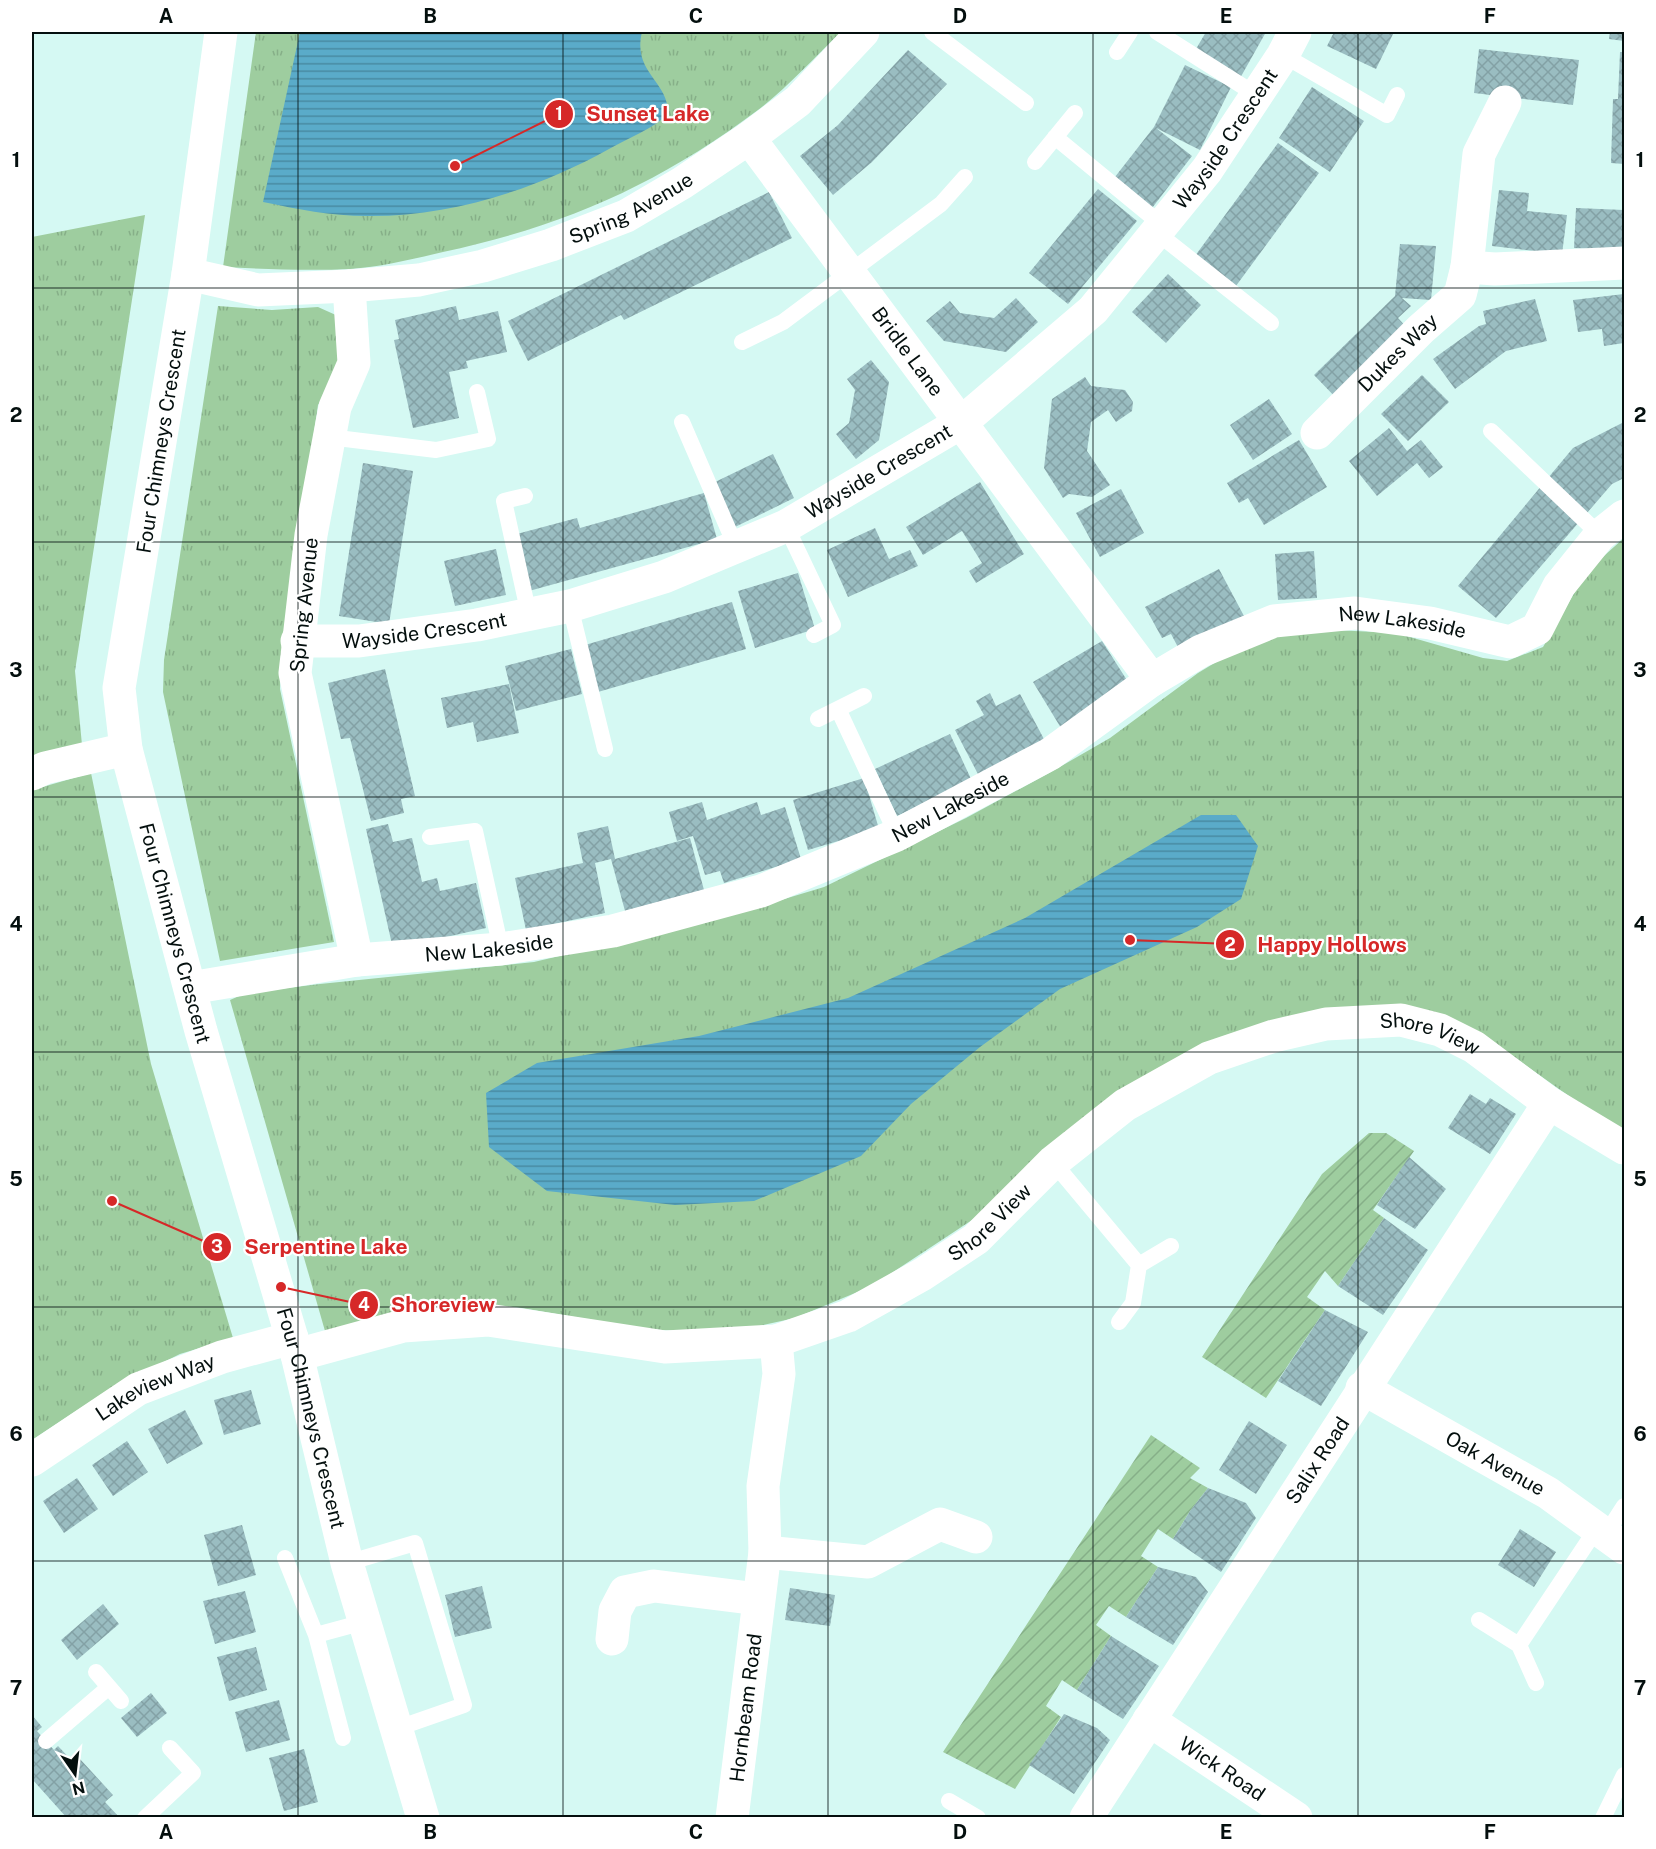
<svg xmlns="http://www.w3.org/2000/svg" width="1656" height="1849" viewBox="0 0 1656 1849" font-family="'Public Sans',sans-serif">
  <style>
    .grass { fill: url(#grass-tufts) }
    .garden { fill: url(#garden-furrows) }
    .water { fill: url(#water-rules) }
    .building { fill: url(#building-cross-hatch) }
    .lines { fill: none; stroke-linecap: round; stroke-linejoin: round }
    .lane { stroke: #fff; stroke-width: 16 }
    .street { stroke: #fff; stroke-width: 33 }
    .secondary { stroke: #fff; stroke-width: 33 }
    .grid { fill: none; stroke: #040f0e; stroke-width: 1.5; stroke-opacity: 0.55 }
    .labels { text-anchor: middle; stroke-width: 4.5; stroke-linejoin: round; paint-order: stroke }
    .street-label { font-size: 20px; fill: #040f0e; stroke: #fff }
    .leader { fill: none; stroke: #d62828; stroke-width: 2 }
    .callout-dot { fill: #d62828; stroke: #fff; stroke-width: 2 }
    .mark-label { font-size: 18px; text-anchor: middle; font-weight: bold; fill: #fff }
    .callout-label { font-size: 21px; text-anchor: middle; font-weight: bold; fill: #d62828; stroke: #fff; stroke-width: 4.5; stroke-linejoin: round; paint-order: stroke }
    .neatline { fill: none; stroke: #040f0e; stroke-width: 2 }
    .grid-label { font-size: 20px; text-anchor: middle; font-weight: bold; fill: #040f0e }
  </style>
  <defs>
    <pattern id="grass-tufts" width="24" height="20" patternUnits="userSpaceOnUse" patternTransform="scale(1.5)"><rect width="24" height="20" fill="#9ecd9f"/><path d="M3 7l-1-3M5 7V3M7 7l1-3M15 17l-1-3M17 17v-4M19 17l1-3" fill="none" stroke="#86af88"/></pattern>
    <pattern id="garden-furrows" width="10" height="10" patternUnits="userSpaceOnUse" patternTransform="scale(1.5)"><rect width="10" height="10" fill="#9ecd9f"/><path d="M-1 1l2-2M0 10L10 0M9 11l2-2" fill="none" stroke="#86af88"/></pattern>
    <pattern id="water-rules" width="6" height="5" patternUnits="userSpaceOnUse" patternTransform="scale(1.5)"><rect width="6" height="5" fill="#5aabc9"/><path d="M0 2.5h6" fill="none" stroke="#488aa2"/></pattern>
    <pattern id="building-cross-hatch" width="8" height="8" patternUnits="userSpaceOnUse" patternTransform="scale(1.5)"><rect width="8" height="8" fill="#9abdc1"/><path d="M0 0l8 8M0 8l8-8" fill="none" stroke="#83a1a5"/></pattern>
  </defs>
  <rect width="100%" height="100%" fill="#d5f9f3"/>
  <path class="grass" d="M256,32H841C814,58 788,87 758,110C659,184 565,226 443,252C413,259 381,267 350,269C307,271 265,269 223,267Z
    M145,215L75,671L82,745L32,757V237Z
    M218,306L272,310L318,307L338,316L341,372L318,405L281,657L280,689L334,942L220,961L163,692L164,660Z
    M1624,538V1135L1521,1062L1451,1024L1266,1026L872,1286L795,1318L750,1328L681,1331L644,1329L516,1307L472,1306L325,1331L230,1000L246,993L320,984L534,962L732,915L824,887L966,818L1051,772L1110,738L1198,673L1241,647L1285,632L1334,630L1396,633L1483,658L1507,661L1543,647L1576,590L1596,563Z
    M91,773L151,1064L233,1338L180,1354L111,1388L32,1440V790Z"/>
  <path class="garden" d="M1369,1133H1386L1414,1151L1373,1210L1384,1218L1338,1286L1325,1271L1307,1297L1325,1310L1266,1398L1202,1357L1322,1174Z
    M1151,1435L1200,1468L1190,1478L1208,1488L1190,1511L1173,1539L1158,1529L1141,1556L1158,1567L1126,1617L1109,1606L1096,1625L1111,1636L1077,1690L1062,1680L1046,1706L1061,1717L1015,1789L943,1752Z"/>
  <path class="water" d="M300,32H642C632,73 669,81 668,114C653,129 628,138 609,149C537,189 451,217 367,216C331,216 297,209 263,202Z
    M1201,815H1236L1258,846L1241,899L1197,927L1060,989L980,1047L911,1104L861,1156L754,1201L675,1205L547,1191L489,1147L486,1093L537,1063L699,1036L848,998L1025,918Z"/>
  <path class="building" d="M1206,32H1266L1239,80L1193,54Z
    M1334,32H1394L1376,69L1327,46Z
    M1610,32H1624V41L1609,39Z
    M1479,49L1579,60L1573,105L1474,93Z
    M908,50L947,84L872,162L833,195L800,156L838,125Z
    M1620,52H1624V164L1611,163L1613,99H1618Z
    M1185,65L1231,87L1200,150L1156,128L1192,156L1149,212L1111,182L1154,127Z
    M1312,87L1364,121L1330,172L1279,138Z
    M1278,143L1319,173L1233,290L1192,260Z
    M1098,189L1137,221L1068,304L1029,273Z
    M1499,190L1529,193L1527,211L1567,215L1562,254L1492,246Z
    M769,192L792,238L624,320L621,315L528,361L508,321Z
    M1576,208L1624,210V250L1574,248Z
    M1400,244L1436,246L1431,300L1402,298L1411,306L1398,318L1410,331L1338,400L1314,375L1395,296Z
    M1168,274L1201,305L1166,343L1132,312Z
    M1624,294V343L1604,346L1602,329L1578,332L1573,300Z
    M1016,298L1038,322L1006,352L944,341L926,321L950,301L960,313L994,318Z
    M1535,299L1547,341L1506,351L1455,389L1433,359L1479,326L1486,324L1483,311Z
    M456,306L459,320L498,311L507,352L466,361L468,368L449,372L459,418L413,428L394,340L399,339L395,320Z
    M871,360L889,382L879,440L856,459L836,434L849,423L855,390L847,379Z
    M1422,375L1449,402L1408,441L1381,414Z
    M1085,377L1091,386L1125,390L1133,402L1132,411L1116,422L1108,410L1091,422L1087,451L1110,485L1092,497L1069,494L1063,498L1044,468L1052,399Z
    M1269,399L1292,434L1253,460L1230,425Z
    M1624,422V478L1612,484L1496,618L1458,586L1573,448Z
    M1389,428L1407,451L1421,440L1443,467L1429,478L1417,463L1377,496L1349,461Z
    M1299,440L1327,487L1264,525L1248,498L1239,503L1227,483Z
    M773,454L794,498L733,528L711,484Z
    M363,463L413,471L389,624L339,616Z
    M980,482L1024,554L976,583L969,571L982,563L962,531L923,555L906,527Z
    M1121,489L1144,533L1100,557L1076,513Z
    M704,493L717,539L529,591L513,535L577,518L580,528Z
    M875,528L889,559L910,550L918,566L848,597L827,550Z
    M496,549L506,595L455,606L444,561Z
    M1314,551L1317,598L1278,600L1275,554Z
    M1219,569L1244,616L1179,649L1171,634L1162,638L1145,607Z
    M798,573L815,629L755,648L738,591Z
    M732,602L746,649L598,692L585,645Z
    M1102,641L1130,685L1061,728L1033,682Z
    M571,649L582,694L516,711L505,666Z
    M385,669L415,796L401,799L404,813L371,821L350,738L341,739L328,683Z
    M509,684L519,733L477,742L473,722L447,728L441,698Z
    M990,693L996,706L1020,694L1045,741L979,776L955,730L984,715L976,701Z
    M950,734L972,781L897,816L875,769Z
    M864,778L879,829L808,850L793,800Z
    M702,802L707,820L757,802L761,815L785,807L801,859L724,883L720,871L705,875L693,836L677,841L669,812Z
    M388,824L393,842L412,838L422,882L437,878L440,891L476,883L486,928L393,949L366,829Z
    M608,826L615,859L690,838L704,890L625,911L611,859L595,863L605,913L526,930L515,878L583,863L577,833Z
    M1470,1094L1486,1104L1490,1098L1516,1114L1490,1154L1448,1128Z
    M1409,1157L1446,1189L1415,1229L1377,1205Z
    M1384,1218L1428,1250L1383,1315L1338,1286Z
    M1325,1310L1368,1332L1321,1406L1278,1381Z
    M251,1390L261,1424L224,1435L214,1400Z
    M185,1410L203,1444L167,1464L148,1429Z
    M1249,1421L1287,1445L1256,1494L1219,1470Z
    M127,1441L148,1472L113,1496L92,1465Z
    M77,1478L98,1509L64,1533L43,1501Z
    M1208,1488L1246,1503L1256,1518L1221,1572L1173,1539L1190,1511Z
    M242,1525L256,1575L218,1586L204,1535Z
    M1520,1529L1556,1552L1534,1587L1498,1565Z
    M1158,1567L1196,1577L1208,1592L1173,1645L1126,1617Z
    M482,1586L492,1628L455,1637L445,1595Z
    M790,1588L835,1595L830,1626L785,1620Z
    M245,1591L256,1632L215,1644L203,1601Z
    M103,1604L119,1624L77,1660L61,1640Z
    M1111,1636L1159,1666L1123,1719L1077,1690Z
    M256,1647L267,1690L229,1701L217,1657Z
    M151,1693L167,1713L137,1737L121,1718Z
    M279,1700L290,1740L246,1752L235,1712Z
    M1064,1714L1097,1728L1110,1740L1074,1794L1029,1765Z
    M32,1715L42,1727L37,1731L54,1750L58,1746L75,1764L80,1759L113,1795L105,1802L120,1818H67L32,1779Z
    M304,1749L318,1802L284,1811L269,1758Z"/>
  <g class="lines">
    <path class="lane" d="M932,32L1026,103
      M1157,32L1255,94
      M1117,52L1130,32
      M1283,55L1387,115L1397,95
      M1055,137L1162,225
      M1035,162L1075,113
      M1156,232L1271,323
      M742,342L783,322L941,204L965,177
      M682,422L736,547
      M1491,431L1600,535
      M329,437L436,450L488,439L477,392
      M525,496L504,501L529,615
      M786,526L833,625L814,635
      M570,606L605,749
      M839,711L897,835
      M818,719L864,696
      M430,837L475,831L501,949
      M1053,1162L1139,1265
      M1119,1322L1133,1303L1139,1265L1171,1246
      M1606,1534L1624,1506
      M285,1558L316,1635L343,1738
      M347,1563L415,1543L464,1705L398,1728
      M1479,1620L1519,1645L1536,1683
      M316,1635L364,1622
      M1519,1645L1597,1528
      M96,1672L121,1701
      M46,1741L109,1687
      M949,1801L978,1818
      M145,1818L193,1773L170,1748
      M1603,1818L1624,1775"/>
    <g class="street">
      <path id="s1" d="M749,138L1152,680"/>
      <path d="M1467,267L1495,269L1624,263"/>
      <path id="s2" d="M188,274L258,290L349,286L419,280L483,266L551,245L626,216L682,183L749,138L798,101L863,32"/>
      <path d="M349,286L354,363L335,407L311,535L295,673L357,960"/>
      <path id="s3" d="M1317,433L1421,329L1460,295L1467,267L1479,154L1505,102"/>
      <path id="s4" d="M297,641H359L477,625L570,606L664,577L786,526L962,422L1093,310L1207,170L1283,55L1295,32"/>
      <path d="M32,774L45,768L126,749"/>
      <path id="s5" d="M190,988L357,960L501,949L613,931L761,891L897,835L1050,754L1152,680L1201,651L1274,621L1355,613L1430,623L1510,642L1537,629L1559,586L1600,535L1624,516"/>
      <path id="s6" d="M297,1355L403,1326L488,1320L665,1347L776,1341L848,1316L923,1274L976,1239L1053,1162L1125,1105L1209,1058L1274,1036L1326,1024L1401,1020L1440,1030L1474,1047L1549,1103L1624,1148"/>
      <path id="s7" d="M1362,1388L1548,1493L1624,1548"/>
      <path id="s8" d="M32,1460L138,1389L222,1357L292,1338"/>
      <path d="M765,1552L868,1562L940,1524L976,1537"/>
      <path d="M612,1639L615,1611L625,1592L654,1586L758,1599"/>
      <path id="s9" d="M1149,1720L1296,1818"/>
      <path id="s10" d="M732,1818L765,1552L763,1486L779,1374L776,1341"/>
      <path id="s11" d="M1086,1818L1549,1103"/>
    </g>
    <path class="secondary" id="s12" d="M221,32L188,274L119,688L126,749L201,1031L297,1355L347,1563L423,1818"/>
  </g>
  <path class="grid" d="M298,32V1818M563,32V1818M828,32V1818M1093,32V1818M1358,32V1818M32,288H1624M32,542H1624M32,797H1624M32,1052H1624M32,1307H1624M32,1561H1624"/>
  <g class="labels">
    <g class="street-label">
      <text dy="7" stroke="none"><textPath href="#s4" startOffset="1100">Wayside Crescent</textPath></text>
      <text dy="7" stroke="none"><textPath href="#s2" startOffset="458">Spring Avenue</textPath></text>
      <text dy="7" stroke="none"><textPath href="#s1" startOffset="266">Bridle Lane</textPath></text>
      <text dy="7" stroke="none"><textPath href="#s3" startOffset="114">Dukes Way</textPath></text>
      <text transform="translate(161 441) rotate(-81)" y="7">Four Chimneys Crescent</text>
      <text dy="7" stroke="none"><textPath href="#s4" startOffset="614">Wayside Crescent</textPath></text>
      <text transform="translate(304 605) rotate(-84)" y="7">Spring Avenue</text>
      <text dy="7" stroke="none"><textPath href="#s5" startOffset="1292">New Lakeside</textPath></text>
      <text dy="7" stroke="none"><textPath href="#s4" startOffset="128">Wayside Crescent</textPath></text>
      <text dy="7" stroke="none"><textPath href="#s5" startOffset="788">New Lakeside</textPath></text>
      <text dy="7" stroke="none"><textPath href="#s12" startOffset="916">Four Chimneys Crescent</textPath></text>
      <text dy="7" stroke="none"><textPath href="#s5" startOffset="302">New Lakeside</textPath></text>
      <text dy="7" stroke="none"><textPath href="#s6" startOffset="1236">Shore View</textPath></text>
      <text dy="7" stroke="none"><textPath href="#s6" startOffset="732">Shore View</textPath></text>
      <text dy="7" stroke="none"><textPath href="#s8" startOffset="144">Lakeview Way</textPath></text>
      <text dy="7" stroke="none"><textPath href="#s12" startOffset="1420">Four Chimneys Crescent</textPath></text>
      <text dy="7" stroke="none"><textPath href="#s11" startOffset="426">Salix Road</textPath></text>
      <text dy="7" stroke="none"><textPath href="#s7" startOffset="153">Oak Avenue</textPath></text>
      <text dy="7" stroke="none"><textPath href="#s10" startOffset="111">Hornbeam Road</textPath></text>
      <text dy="7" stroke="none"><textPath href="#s9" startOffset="88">Wick Road</textPath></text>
    </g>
  </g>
  <path class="leader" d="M455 166L559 114M1130 940L1230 944M112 1201L217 1247M281 1287L364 1305"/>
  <g class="callout-dot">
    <circle cx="455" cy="166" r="6"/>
    <circle cx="1130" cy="940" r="6"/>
    <circle cx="112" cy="1201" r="6"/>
    <circle cx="281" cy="1287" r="6"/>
    <circle cx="559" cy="114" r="15"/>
    <circle cx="1230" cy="944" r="15"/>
    <circle cx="217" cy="1247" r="15"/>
    <circle cx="364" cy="1305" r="15"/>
  </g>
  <g class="mark-label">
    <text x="559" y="120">1</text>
    <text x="1230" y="951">2</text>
    <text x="217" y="1253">3</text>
    <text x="364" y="1311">4</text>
  </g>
  <g class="callout-label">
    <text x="648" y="121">Sunset Lake</text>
    <text x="1332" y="952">Happy Hollows</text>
    <text x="326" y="1254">Serpentine Lake</text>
    <text x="443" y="1312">Shoreview</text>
  </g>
  <rect width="1656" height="1849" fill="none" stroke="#ffffff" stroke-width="66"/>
  <g transform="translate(75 1774) rotate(166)" stroke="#ffffff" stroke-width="4.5" paint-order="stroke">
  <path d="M0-4.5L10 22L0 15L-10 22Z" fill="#040f0e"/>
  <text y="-9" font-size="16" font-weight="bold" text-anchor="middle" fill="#040f0e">N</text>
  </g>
  <rect x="33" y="33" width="1590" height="1783" class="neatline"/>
  <g class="grid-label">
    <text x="166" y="23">A</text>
    <text x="430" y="23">B</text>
    <text x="696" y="23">C</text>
    <text x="960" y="23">D</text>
    <text x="1226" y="23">E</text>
    <text x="1490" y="23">F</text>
    <text x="16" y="167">1</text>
    <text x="1640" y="167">1</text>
    <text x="16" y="422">2</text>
    <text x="1640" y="422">2</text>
    <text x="16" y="677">3</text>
    <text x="1640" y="677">3</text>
    <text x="16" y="931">4</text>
    <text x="1640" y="931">4</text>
    <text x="16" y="1186">5</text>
    <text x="1640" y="1186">5</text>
    <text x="16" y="1441">6</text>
    <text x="1640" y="1441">6</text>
    <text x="16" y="1695">7</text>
    <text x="1640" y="1695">7</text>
    <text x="166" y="1839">A</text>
    <text x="430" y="1839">B</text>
    <text x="696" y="1839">C</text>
    <text x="960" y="1839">D</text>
    <text x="1226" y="1839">E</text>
    <text x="1490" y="1839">F</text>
  </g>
</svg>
